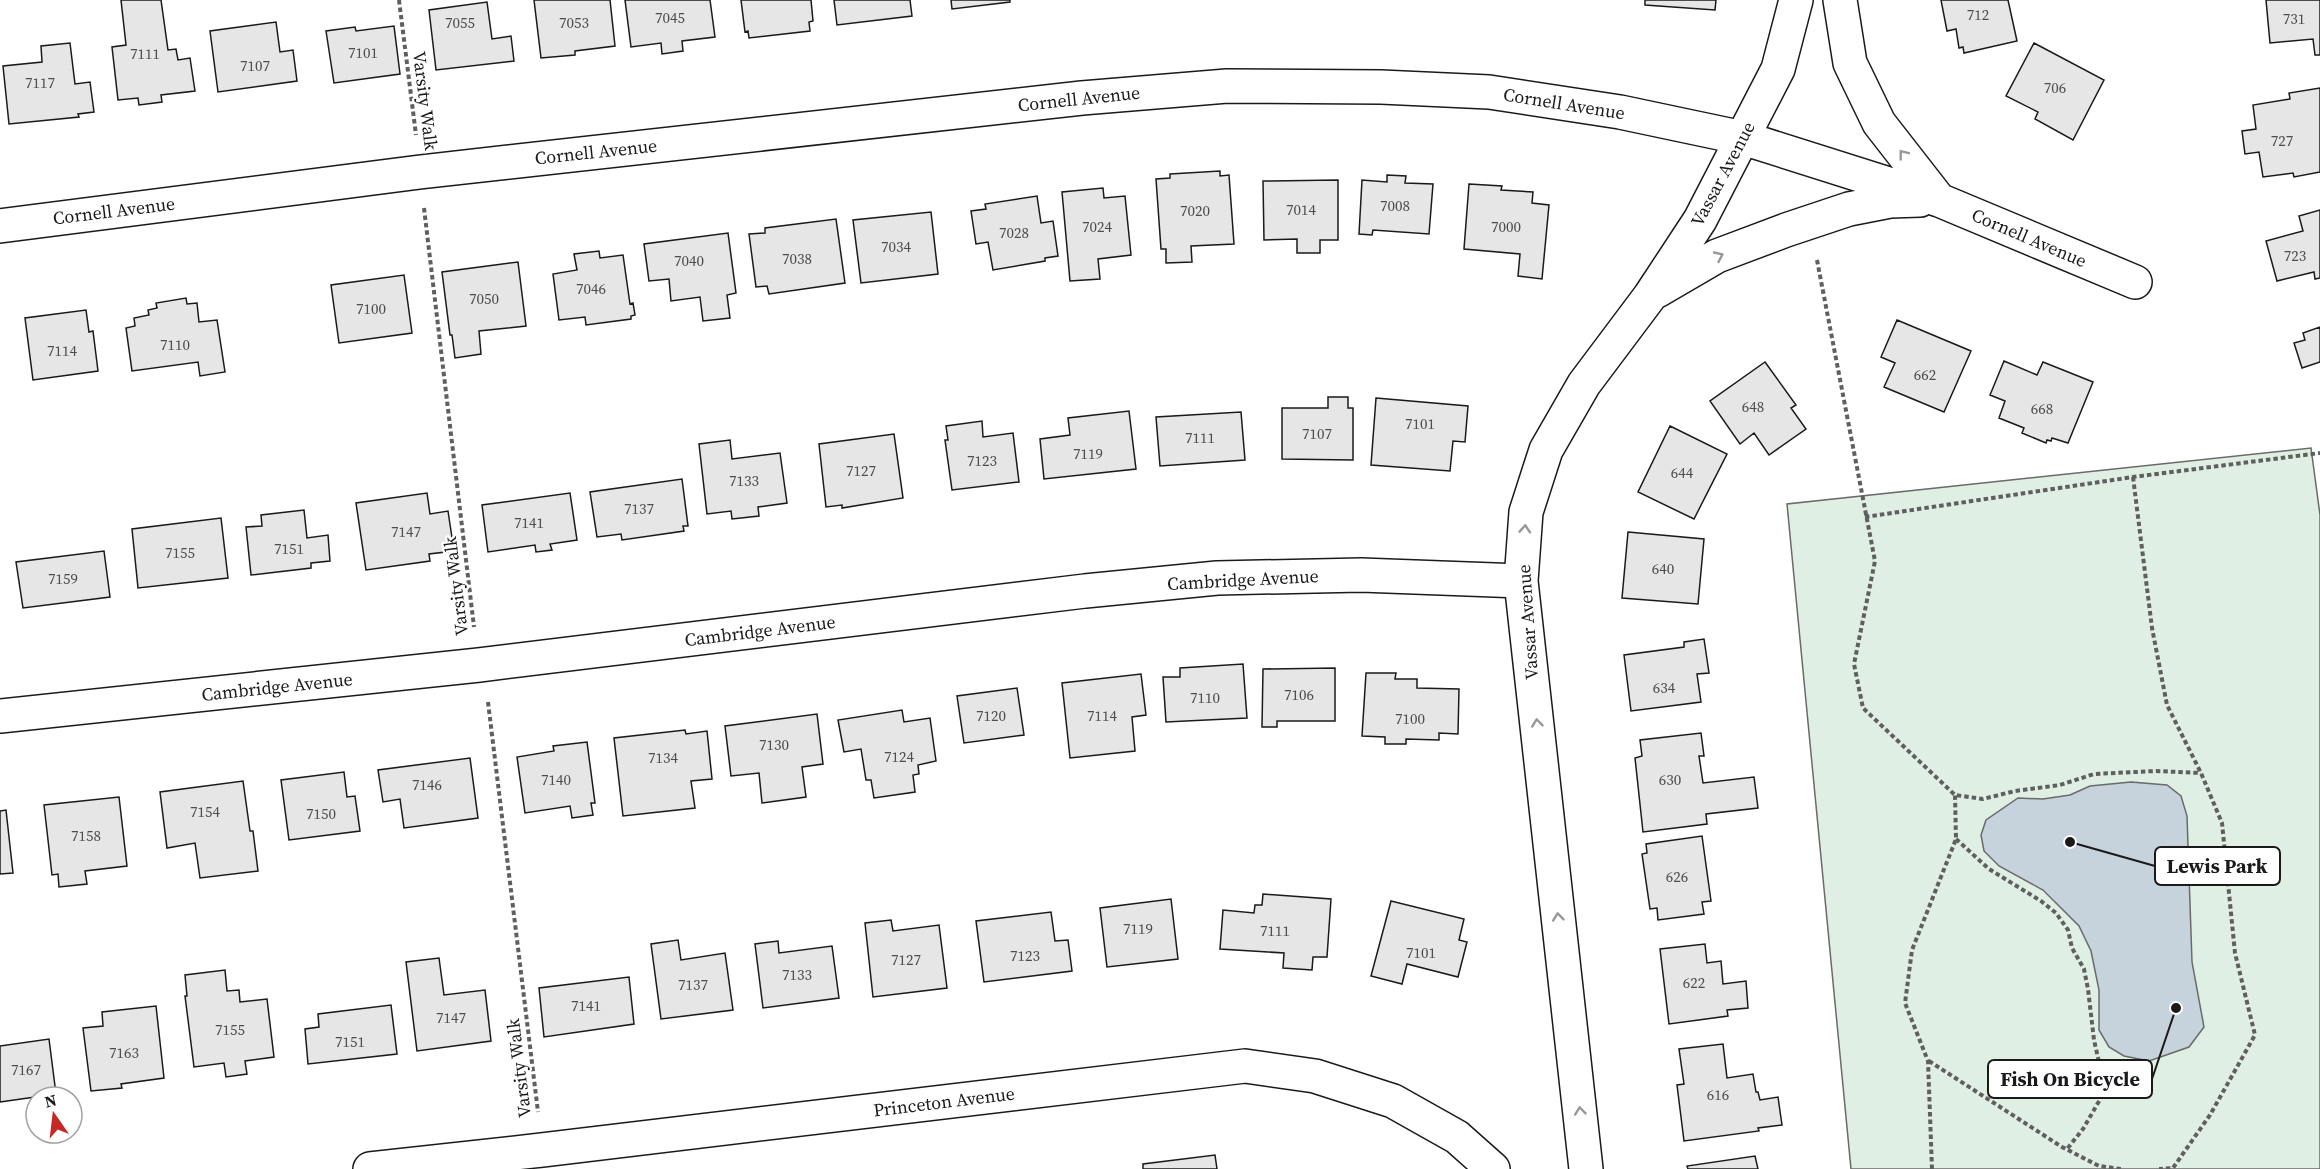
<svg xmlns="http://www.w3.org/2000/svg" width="2320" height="1169" viewBox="0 0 2320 1169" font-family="'Source Serif 4',serif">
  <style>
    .green { fill: #e0efe3; stroke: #6a6a6a; stroke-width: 1.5 }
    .water { fill: #c6d2dc; stroke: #6a6a6a; stroke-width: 1.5 }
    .building { fill: #e6e6e6; stroke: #1a1a1a; stroke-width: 1.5 }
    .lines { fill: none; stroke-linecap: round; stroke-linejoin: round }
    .minor-casing { stroke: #1a1a1a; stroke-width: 36 }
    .path { stroke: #5f5f5f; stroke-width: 4; stroke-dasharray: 4.5 3; stroke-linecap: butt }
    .minor { stroke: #fff; stroke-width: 33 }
    .oneway { stroke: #989898 }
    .labels { text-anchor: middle; stroke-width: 4.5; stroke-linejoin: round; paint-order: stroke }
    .number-label { font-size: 15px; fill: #4d4d4d }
    .street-label { font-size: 18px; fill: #1a1a1a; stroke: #fff }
    .leader { fill: none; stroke: #1a1a1a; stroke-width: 2 }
    .callout-dot { fill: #1a1a1a; stroke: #fff; stroke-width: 2 }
    .callout { fill: #fff; stroke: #1a1a1a; stroke-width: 2 }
    .callout-label { font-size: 20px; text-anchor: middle; font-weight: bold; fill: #1a1a1a }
  </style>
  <rect width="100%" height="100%" fill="#fff"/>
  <path class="green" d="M2311,448L2320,515V1169H1851L1787,504Z"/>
  <path class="water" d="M2131,782L2167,785L2181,796L2187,816L2192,962L2204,1027L2189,1047L2149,1061L2124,1056L2109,1047L2099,1030V990L2091,951L2079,926L2043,890L1999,866L1984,851L1981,835L1986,820L2018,798L2043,799L2070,795L2090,786Z"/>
  <path class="building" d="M121,0H161L168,50L176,49L178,60L190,58L195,91L161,95L162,102L139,105L138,98L118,100L112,47L126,45Z
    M534,0H610L615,46L575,51V55L541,58Z
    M625,0H710L715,37L682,41L683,51L662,54L661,43L631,47Z
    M741,0H811L813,21L809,22L810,31L749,38L748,31L745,32Z
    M834,0H910L912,16L837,25Z
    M951,0H1010V2L952,9Z
    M1645,0H1716L1715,10L1645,5Z
    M1941,0H2008L2017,41L1964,53L1963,47L1959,48L1956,29L1947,31Z
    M2266,0H2320V55H2315L2313,39L2270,43Z
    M487,2L492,39L511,36L514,61L436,70L429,10Z
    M276,22L280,52L293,50L297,81L218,92L210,31Z
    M394,26L400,74L334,83L326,31L355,27L356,31Z
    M70,43L75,84L90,82L94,112L78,114L79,117L9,124L3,66L42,62L41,46Z
    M2034,43L2104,80L2073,140L2035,119L2038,112L2006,96Z
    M2320,88V172L2294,177L2293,173L2263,177L2259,152L2245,154L2242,131L2256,129L2253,105L2290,99L2289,93Z
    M1220,171V176L1229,175L1234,244L1191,246L1192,262L1166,263V249H1161L1156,179L1170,178V174Z
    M1387,175L1406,176L1405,183L1433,184L1429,234L1373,230L1372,235L1359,234L1362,180L1387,182Z
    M1338,180V240H1320V253H1297V239L1264,240L1263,181Z
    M1469,184L1502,186L1501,190L1533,192L1532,203L1549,205L1542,279L1518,276L1520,254L1464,249Z
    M1103,188L1104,198L1125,196L1131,255L1098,259L1100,279L1070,281L1062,192Z
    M1037,196L1041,223L1053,221L1058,256L1045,258V261L993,270L988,242L976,244L971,211L986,209L985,204Z
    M2320,210V278L2315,279L2314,272L2277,281L2266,241L2303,231L2299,216Z
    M931,212L938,274L861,283L853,220Z
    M836,219L845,283L769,294L767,286L756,287L749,234L765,233V228Z
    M728,233L736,293L727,295L730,318L703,321L700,297L671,301L669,279L649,281L644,244Z
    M599,251L600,258L623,255L630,304L633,303L635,315L631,316V319L586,325L585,317L559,320L553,274L577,270L574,254Z
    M518,262L526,326L479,331L481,354L455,358L452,335H450L442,272Z
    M404,275L412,333L339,343L331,285Z
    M186,298L187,304L197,303L199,322L217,320L225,372L200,376L198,362L132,371L126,328L135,326L134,318L149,315L148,310L157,308L156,303Z
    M86,310L89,332L93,331L98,371L33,380L25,318Z
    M1897,320L1971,351L1944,412L1884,387L1895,363L1881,357Z
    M2320,327V362L2302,368L2294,343L2305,340L2303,333Z
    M2004,361L2037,375L2043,362L2093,382L2068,443L2052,438L2051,441L2047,440L2046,443L2022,433L2024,428L1999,418L2005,401L1990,395Z
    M1765,362L1796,405L1791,408L1806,429L1769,455L1754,433L1740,444L1710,401Z
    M1328,397H1348V408H1353V460L1282,459V408H1328Z
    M1376,398L1468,406L1465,442L1453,441L1450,471L1371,465Z
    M1129,411L1136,469L1044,479L1040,439L1070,435L1068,418Z
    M1241,412L1245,460L1160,466L1156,417Z
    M982,421L983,437L1013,433L1019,482L952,490L945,440H948L946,426Z
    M1670,426L1727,454L1694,519L1638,492Z
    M894,434L903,498L842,508V505L826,507L819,444Z
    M730,440L732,459L780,453L787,503L758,507L759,516L732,519L731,511L707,514L699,444Z
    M682,479L688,526H683L684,531L622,540L621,534L597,537L590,492Z
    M427,493L430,514L448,511L454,551L429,554L430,561L366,570L356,503Z
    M570,493L577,540L550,544L552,550L536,552L535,545L488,552L482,505Z
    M304,510L307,538L328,535L330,561L311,563V568L251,575L246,527L262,526L261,515Z
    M221,518L228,578L138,588L132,529Z
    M1628,532L1704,539L1698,604L1622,598Z
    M104,551L110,597L23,608L16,562Z
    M1704,639L1709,673L1697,674L1701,702L1631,711L1624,655L1684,647V642Z
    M1243,664L1247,718L1166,722L1163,677H1180V668Z
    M1335,668V721H1277V727H1262L1263,669Z
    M1366,673H1396L1395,679H1417V688L1459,689L1458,734L1439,733V740L1406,739V744H1385V737L1362,736Z
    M1141,674L1146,715L1132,717L1135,751L1070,758L1062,683Z
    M1017,688L1024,735L964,743L957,696Z
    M902,710L904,722L930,718L936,761L918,765L919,774L913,775L915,792L874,798L871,780H866L861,749L844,752L838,720Z
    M817,714L823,764L802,767L806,797L762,803L759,773L731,776L725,726Z
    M685,730L686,734L707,731L712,779L691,781L695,808L623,816L614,738Z
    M1701,733L1704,756H1699L1703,783L1754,777L1758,808L1706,814L1707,824L1643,832L1635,758L1642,756L1640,740Z
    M587,742L595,803H591L593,815L572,818L570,806L525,813L517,757L554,751L553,746Z
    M470,758L478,818L404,828L400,799L383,802L378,770Z
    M344,772L347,797L355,796L360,831L289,840L281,780Z
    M243,781L250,831H253L258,871L200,878L195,843L167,848L160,792Z
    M119,797L127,866L85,871L87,884L59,887L58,874L52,875L44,805Z
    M6,810L13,873L0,874V811Z
    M1702,836L1711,901L1702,902L1704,914L1658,920L1657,908L1650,909L1642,854L1647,853L1646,844Z
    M1263,894L1331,899L1327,957H1313L1312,970L1283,968L1284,953L1220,949L1223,910L1254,913L1255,905H1262Z
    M1171,899L1178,959L1107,967L1100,908Z
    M1391,901L1464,919L1459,940L1467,942L1458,977L1407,964L1402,984L1371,976Z
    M1051,912L1055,941L1068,940L1072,971L984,982L976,921Z
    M891,920L893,931L939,925L947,988L873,997L865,923Z
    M678,940L681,960L725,953L733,1010L661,1019L651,944Z
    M778,941L779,953L832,946L839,998L763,1008L755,944Z
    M1705,944L1707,963L1721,961L1723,984L1746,981L1748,1008L1727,1010L1728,1016L1669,1024L1660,949Z
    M439,958L444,995L485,990L491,1041L417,1051L406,962Z
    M225,970L227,991L239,990L240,1002L267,999L274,1057L245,1061L247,1074L226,1077L224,1063L194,1067L185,996H187L185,975Z
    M629,977L634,1024L544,1037L539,988Z
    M391,1005L397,1054L308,1064L305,1029L319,1027L318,1014Z
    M156,1006L164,1078L121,1084L122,1088L91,1091L83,1028L103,1026L102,1012Z
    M49,1039L56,1094L0,1102V1046Z
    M1723,1044L1727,1078L1753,1074L1756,1092H1758L1760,1100L1778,1097L1782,1125L1758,1128L1759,1131L1684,1141L1677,1085L1684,1084L1679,1049Z
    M1215,1155L1217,1169H1143V1164Z
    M1755,1156L1758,1169H1688L1687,1166Z"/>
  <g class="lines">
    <g class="minor-casing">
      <path id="minor" d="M1840,0L1850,63L1879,123L1939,200
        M0,226L420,172L1082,98L1227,86L1381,87L1489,92L1620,112L1743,138L1939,200L2135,282
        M1657,291L1717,256L1786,230L1849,209L1890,201L1920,200
        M0,716L479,665L1085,591L1217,578L1361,575L1521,581
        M370,1169L542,1150L1245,1066L1315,1076L1393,1101L1457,1137L1493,1169
        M1586,1169L1521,581L1526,512L1546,450L1584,384L1650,296L1700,220L1778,69L1796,0"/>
    </g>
    <path class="path" d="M399,0L416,135
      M424,208L474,627
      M1817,260L1875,561L1854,664L1863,708L1955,795L1983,799L2015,791L2060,785L2094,774L2156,771L2201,773
      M2133,477L2152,628L2167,705L2201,773L2222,823L2235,953L2255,1035L2210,1115L2173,1168L2159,1169
      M1865,517L2133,477L2320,453
      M488,702L538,1112
      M1956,839L1989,869L2041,901L2056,913L2068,930L2072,948L2084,969L2088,989L2094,1040L2101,1071L2102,1096L2083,1129L2067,1149
      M1929,1061L2062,1147L2099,1166L2121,1169
      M1932,1169L1928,1061L1905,1003L1912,950L1956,839L1955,795"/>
    <use href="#minor" class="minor"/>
  </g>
  <defs><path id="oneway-chevron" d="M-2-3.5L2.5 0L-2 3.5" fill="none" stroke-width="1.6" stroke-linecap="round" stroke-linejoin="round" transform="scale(1.5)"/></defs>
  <g class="oneway">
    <use href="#oneway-chevron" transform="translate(1903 154) rotate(-128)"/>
    <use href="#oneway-chevron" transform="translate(1719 256) rotate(-25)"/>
    <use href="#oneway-chevron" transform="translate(1525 529) rotate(-86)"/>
    <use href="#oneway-chevron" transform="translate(1537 723) rotate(-96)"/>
    <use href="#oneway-chevron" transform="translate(1558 917) rotate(-96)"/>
    <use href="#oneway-chevron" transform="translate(1580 1111) rotate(-96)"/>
  </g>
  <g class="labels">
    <g class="number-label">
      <text x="1978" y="20">712</text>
      <text x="670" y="23">7045</text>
      <text x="2294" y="24">731</text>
      <text x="460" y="28">7055</text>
      <text x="574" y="28">7053</text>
      <text x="363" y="58">7101</text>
      <text x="145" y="59">7111</text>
      <text x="255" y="71">7107</text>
      <text x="40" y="88">7117</text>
      <text x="2055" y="93">706</text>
      <text x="2282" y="146">727</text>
      <text x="1395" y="211">7008</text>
      <text x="1301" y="215">7014</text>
      <text x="1195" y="216">7020</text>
      <text x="1097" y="232">7024</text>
      <text x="1506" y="232">7000</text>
      <text x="1014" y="238">7028</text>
      <text x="896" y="252">7034</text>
      <text x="2295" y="261">723</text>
      <text x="797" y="264">7038</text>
      <text x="689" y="266">7040</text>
      <text x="591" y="294">7046</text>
      <text x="484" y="304">7050</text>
      <text x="371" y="314">7100</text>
      <text x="175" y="350">7110</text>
      <text x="62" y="356">7114</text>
      <text x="1925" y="380">662</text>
      <text x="1753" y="412">648</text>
      <text x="2042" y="414">668</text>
      <text x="1420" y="429">7101</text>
      <text x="1317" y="439">7107</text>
      <text x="1200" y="443">7111</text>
      <text x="1088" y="459">7119</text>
      <text x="982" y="466">7123</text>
      <text x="861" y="476">7127</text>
      <text x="1682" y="478">644</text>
      <text x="744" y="486">7133</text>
      <text x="639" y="514">7137</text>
      <text x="529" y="528">7141</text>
      <text x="406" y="537">7147</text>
      <text x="289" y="554">7151</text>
      <text x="180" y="558">7155</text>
      <text x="1663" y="574">640</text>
      <text x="63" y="584">7159</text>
      <text x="1664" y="693">634</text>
      <text x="1299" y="700">7106</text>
      <text x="1205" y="703">7110</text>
      <text x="991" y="721">7120</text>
      <text x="1102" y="721">7114</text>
      <text x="1410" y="724">7100</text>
      <text x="774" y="750">7130</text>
      <text x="899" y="762">7124</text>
      <text x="663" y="763">7134</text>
      <text x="556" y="785">7140</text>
      <text x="1670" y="785">630</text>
      <text x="427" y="790">7146</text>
      <text x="205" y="817">7154</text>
      <text x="321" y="819">7150</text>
      <text x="86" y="841">7158</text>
      <text x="1677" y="882">626</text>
      <text x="1138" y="934">7119</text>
      <text x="1275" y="936">7111</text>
      <text x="1421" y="958">7101</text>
      <text x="1025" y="961">7123</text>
      <text x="906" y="965">7127</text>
      <text x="797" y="980">7133</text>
      <text x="1694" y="988">622</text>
      <text x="693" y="990">7137</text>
      <text x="586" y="1011">7141</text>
      <text x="451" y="1023">7147</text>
      <text x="230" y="1035">7155</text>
      <text x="350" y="1047">7151</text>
      <text x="124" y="1058">7163</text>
      <text x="26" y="1075">7167</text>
      <text x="1718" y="1100">616</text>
    </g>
    <g class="street-label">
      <text transform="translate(1079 99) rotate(-6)" y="6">Cornell Avenue</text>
      <text transform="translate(425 101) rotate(83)" y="6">Varsity Walk</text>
      <text transform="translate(1564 104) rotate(9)" y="6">Cornell Avenue</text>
      <text transform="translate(596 152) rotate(-6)" y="6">Cornell Avenue</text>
      <text transform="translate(1723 174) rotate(-62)" y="6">Vassar Avenue</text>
      <text transform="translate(114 211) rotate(-7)" y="6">Cornell Avenue</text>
      <text transform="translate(2029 238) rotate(23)" y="6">Cornell Avenue</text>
      <text transform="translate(1243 580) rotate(-3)" y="6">Cambridge Avenue</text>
      <text transform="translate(456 586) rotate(-97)" y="6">Varsity Walk</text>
      <text transform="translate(1528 622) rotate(-94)" y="6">Vassar Avenue</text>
      <text transform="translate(760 631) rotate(-7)" y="6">Cambridge Avenue</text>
      <text transform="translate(277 687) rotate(-6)" y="6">Cambridge Avenue</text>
      <text transform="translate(519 1068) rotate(-97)" y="6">Varsity Walk</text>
      <text transform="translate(944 1102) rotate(-7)" y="6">Princeton Avenue</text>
    </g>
  </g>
  <path class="leader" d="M2070 842L2155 866M2176 1008L2152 1079"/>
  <g class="callout-dot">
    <circle cx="2070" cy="842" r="6"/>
    <circle cx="2176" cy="1008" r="6"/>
  </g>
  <g class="callout">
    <rect x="2155" y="847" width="125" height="38" rx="6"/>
    <rect x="1988" y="1060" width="164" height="38" rx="6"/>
  </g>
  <g class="callout-label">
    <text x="2217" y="873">Lewis Park</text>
    <text x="2070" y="1086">Fish On Bicycle</text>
  </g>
  <g transform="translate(54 1115) rotate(346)"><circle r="28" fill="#ffffff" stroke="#a3a3a3" stroke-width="1.5"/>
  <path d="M0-4.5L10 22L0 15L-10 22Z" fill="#c62828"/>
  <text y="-9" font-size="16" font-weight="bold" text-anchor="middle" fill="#1a1a1a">N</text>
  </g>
</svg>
